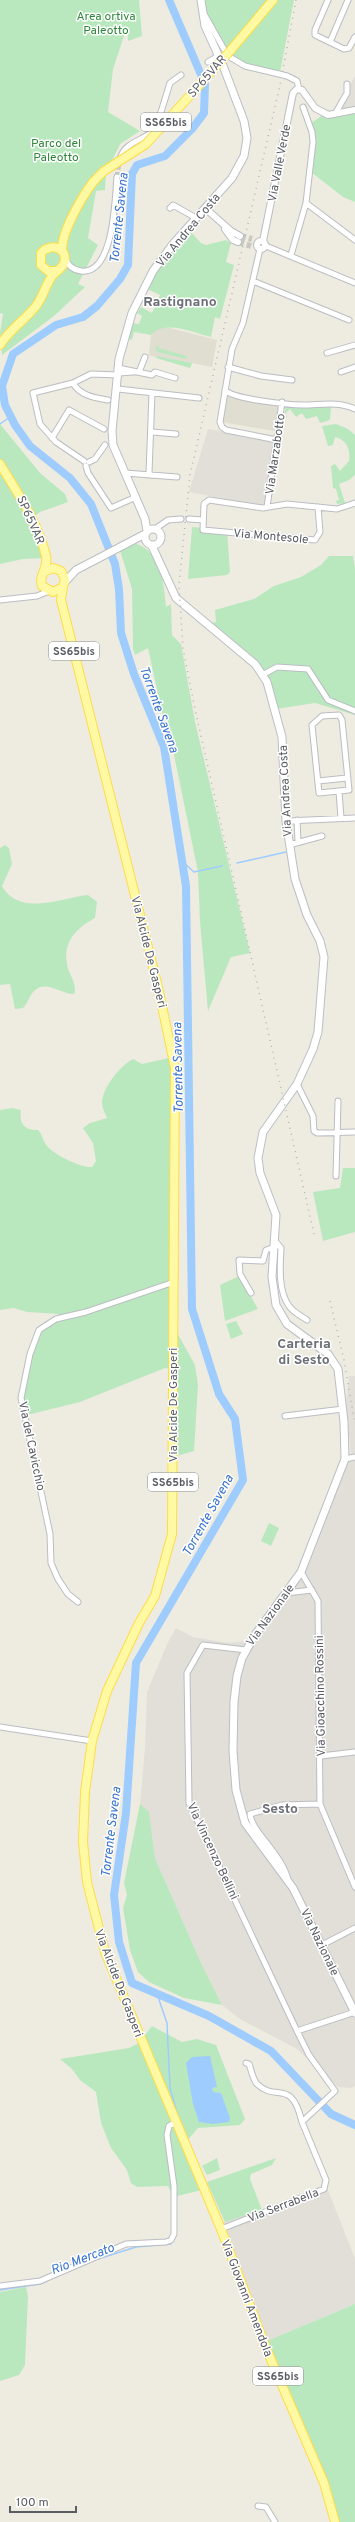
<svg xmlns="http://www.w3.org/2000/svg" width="355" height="2522" viewBox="0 0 355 2522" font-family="Overpass,sans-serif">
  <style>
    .industrial { fill: #e1dfd8 }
    .education { fill: #e0ded0 }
    .green { fill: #b9e8be }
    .water { fill: #9eccff }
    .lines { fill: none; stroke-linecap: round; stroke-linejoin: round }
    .stream { stroke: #9eccff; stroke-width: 1.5 }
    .river { stroke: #9eccff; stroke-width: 8 }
    .minor-tunnel { stroke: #c9c8c1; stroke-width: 5; stroke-dasharray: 5 2.5; stroke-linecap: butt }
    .tertiary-tunnel { stroke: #c9c8c1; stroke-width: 6; stroke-dasharray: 6 3; stroke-linecap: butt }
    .minor-casing { stroke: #bbbdc3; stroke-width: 7 }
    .tertiary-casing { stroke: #bbbdc3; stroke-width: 8 }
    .secondary-casing { stroke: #bbbec5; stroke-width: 9 }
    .primary-casing { stroke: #fedd48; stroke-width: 10 }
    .minor { stroke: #fff; stroke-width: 5 }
    .tertiary { stroke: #fff; stroke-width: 6 }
    .secondary { stroke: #fff; stroke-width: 7 }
    .primary { stroke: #fff9a3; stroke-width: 8 }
    .rail { stroke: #b4b5b6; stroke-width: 1.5; stroke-dasharray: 1 5; stroke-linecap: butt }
    .minor-bridge-casing { stroke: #bbbdc3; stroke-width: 7; stroke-linecap: butt }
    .primary-bridge-casing { stroke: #fedd48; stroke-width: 10; stroke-linecap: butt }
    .minor-bridge { stroke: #fff; stroke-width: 5 }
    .primary-bridge { stroke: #fff9a3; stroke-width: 8 }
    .labels { text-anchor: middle; stroke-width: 3; stroke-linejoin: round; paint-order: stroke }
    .shield { fill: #fff; stroke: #8b8d92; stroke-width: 1 }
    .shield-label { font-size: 11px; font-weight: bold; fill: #595c63 }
    .park-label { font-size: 12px; fill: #2d8639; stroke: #fff }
    .street-label { font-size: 12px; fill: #595c63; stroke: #fff }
    .water-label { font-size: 13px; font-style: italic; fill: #3671cd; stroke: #fff }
    .quarter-label { font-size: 14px; font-weight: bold; fill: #6a6e75; stroke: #fff }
  </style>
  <rect width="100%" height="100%" fill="#eeece0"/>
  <path class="industrial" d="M355,76V108L337,112L343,97Z
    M208,429L275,441L268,507L189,492Z
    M349,1376H355V2086L351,2088L338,2087L297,2049L240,2019L222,2005L201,1963L155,1858L149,1813L140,1804L145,1749L147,1692L168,1642L176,1628L193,1637L228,1643L245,1641L277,1603L313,1550L345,1457L351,1455L346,1406Z
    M324,2180L355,2259V2304L267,2341L216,2225L314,2192L322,2186Z"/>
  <path class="education" d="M166,327L217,340L212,367L192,363L190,368L149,355L151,333L159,328Z
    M227,395L279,404L274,431L222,422Z"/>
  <path class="green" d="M0,0H139L142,36L128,41L127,27L113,69L108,112L140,131L120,144L106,174L105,190L96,191L88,238L98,245L78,284L85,287L54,316L2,355L0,333L3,314L0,313Z
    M204,0H294L280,72L237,61L228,55L205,10Z
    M355,108V202L343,197L311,172V123L323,115Z
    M190,231L201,243L206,245L226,240L231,243L226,262L234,265L220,319L215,317L211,337C194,333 164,319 151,335L134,332L132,340L128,339L132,323L139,324L142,316L137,313L141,307L152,313L160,295L147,289L161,266Z
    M159,344L158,348L187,356L186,359L158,352L155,348Z
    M158,356L161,357L192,363L190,368L156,358Z
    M286,405L299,408L331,406L330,420L320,423L317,416L306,419L302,413L296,417L290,409L285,414L287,417L284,419Z
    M0,424L40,473L65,494L68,502L40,512L32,518L46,558L23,559L0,564Z
    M336,424L348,429L355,435V475L349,480L339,484L345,503L337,504L336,501L339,500L336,489L333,488L331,466L335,464L340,471L349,461C351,450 346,439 335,437L333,445L328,446L322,426Z
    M192,527L227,530L230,572L227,575L188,579Z
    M125,541C161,546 163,576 166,607L171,604L172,635L181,644L195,722L250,953L231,957L208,1011L200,922L198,872L172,745L162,713L148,648L135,655L133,649L132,589L118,544Z
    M329,556H353L355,569V715L315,703L276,709L266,679L210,623L216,622L215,610L254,599L274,586L301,577L321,565Z
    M5,845L9,848L12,864L2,886C19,917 61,898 88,895L97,902L95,918C74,929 60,946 69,971C72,979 77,986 74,994C61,994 47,980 35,990C30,994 28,1003 23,1008L15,1009L10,984L0,985V848Z
    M178,1056L175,1329L195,1365L198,1385L194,1451L173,1457L171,1369L165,1368L80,1402L27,1415L22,1391L34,1337L59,1314L27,1312L14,1308L0,1310V1110L12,1108L21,1110C19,1124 24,1130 38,1130C43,1135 43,1143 49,1148C57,1156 82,1168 92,1167L96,1161L93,1143L83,1128L90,1123L107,1118C105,1113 102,1108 102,1102C103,1087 120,1066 133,1059L142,1064Z
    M343,1168H355V1232L323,1241L313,1192L340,1188Z
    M239,1276L258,1309L225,1321L220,1285Z
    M236,1321L243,1334L231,1339L226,1324Z
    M269,1523L279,1528L271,1546L261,1541Z
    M140,1804L149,1812L155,1858L201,1963L222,2005L184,1998L149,1982L138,1972L130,1950L123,1908L127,1895L124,1883Z
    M152,2026L182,2042L197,2039L216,2045L245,2119L240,2125L198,2128L184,2144L202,2190L173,2197L168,2186L137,2187L131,2183L127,2170L111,2148L101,2123L96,2092L80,2080L72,2069L60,2059L129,2048L139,2043Z
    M217,2158L220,2170L207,2175L202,2166Z
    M276,2158L272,2165L251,2174L250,2179L262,2210L225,2222L207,2182Z
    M26,2287L28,2296L25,2365L19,2375L0,2381V2292Z
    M355,2304V2522H339L267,2341Z"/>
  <path class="water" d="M210,2056L217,2087L212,2088L213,2092L221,2093L230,2118L229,2122L213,2124L199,2122L193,2104L186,2063L192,2057Z"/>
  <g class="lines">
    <path class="stream" d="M0,424L10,417
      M183,862L194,872L222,866
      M237,863L286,852
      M157,1994L167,2023L170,2088L179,2120
      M98,2259L136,2247L171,2244
      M0,2290L40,2284L47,2281"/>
    <path class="river" d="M169,0L205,84L204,113L192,129L165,156L137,165L132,174L128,265L120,279L97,306L83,317L56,325L13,354L2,386L5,405L15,425L30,446L70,478L91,504L115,564L119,589L121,633L134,674L164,747L186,886L192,1309L219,1394L235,1419L243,1480L136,1663L126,1813L114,1895L119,1942L132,1983L209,2016L271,2051L331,2114L355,2125"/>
    <path class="minor-tunnel" d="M117,177L119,162"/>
    <path class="tertiary-tunnel" d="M240,236L252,239
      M238,242L251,246"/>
    <g class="minor-casing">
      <path id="minor" d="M328,0L315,30V35L344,49L349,48L355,37
        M203,12L225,51
        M330,42L348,0
        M228,56L245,66L279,74
        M208,62L218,56
        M287,76L297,81L299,89
        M335,114L347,93V84
        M120,159C125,140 146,141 156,128L170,83L181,75
        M306,203L355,240
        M170,208L173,205L196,218
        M266,246L355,283
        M260,249L243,323L232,349L220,422L222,427L226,430L277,440
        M291,255L306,203L313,142L312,132L303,107
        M65,258C68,266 73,270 81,271C114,275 115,199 117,177
        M253,281L349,320
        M327,353L355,345
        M228,367L261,376L292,380
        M118,368L152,375L155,372L175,378
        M139,372L145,357
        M341,372L355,367
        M118,373L134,372
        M73,383C80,396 96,398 108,400
        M118,389L199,398
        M225,390C232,399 290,405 303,405C321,405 338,401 355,409
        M152,432L176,434
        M52,438L69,410L104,429
        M84,461L56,442L40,424L33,393L73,383L91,374L119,375
        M89,462L95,459L105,445
        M86,466L88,473L111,508L136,497
        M125,473L177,477
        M151,475L149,473L152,393
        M267,507L282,402
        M318,507L320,532L315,540L203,530L204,504L209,500L263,508L287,504L337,509L355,503
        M189,519L203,520
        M155,529L168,520L181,519
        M0,600L37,596L49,591
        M264,674L277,667L308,669L328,700L355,711
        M339,715L342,720L349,790L319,793L312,725L322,716Z
        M318,781L347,778
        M339,791L341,818
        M297,820L298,842
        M286,821L355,818
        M289,845L322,836
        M297,1084L313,1116L314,1131L317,1133L355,1132
        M336,1176L338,1101
        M275,1241L281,1248C280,1266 278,1291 289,1306C293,1312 301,1316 307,1320
        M251,1293L240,1274L239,1260L263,1261L266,1250L275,1247
        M285,1416L343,1409
        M345,1459L355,1457
        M301,1572L318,1601L320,1804L355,1887
        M286,1593L312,1590
        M78,1602L68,1594L58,1579L51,1563L50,1534L21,1398L30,1354L39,1330L56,1319L86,1312L174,1282
        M0,1727L92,1741
        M321,1756L355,1752
        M288,1880C282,1854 251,1831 250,1814L282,1805L320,1804
        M322,1945L355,1928
        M297,2031L355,2012
        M246,2063L249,2064C251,2069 253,2080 257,2084C277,2103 291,2077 302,2122
        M221,2229L324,2189L326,2180L302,2122L335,2091L309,2055L297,2031L189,1803L187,1673L203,1645L246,1650
        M0,2286L40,2281L126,2244L166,2242L171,2240L174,2234V2186L167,2135L169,2126L176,2122
        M258,2506L266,2507L275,2522"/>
    </g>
    <g class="tertiary-casing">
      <path id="tertiary" d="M205,208L231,231L240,236
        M225,229L233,240L238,242
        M257 245a4 4 0 1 1 8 0a4 4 0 1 1-8 0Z
        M263,241L293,93L297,89L302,90L315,108L328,115L355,110"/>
    </g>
    <g class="secondary-casing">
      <path id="secondary" d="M201,0L205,26L220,59
        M145 537a8 8 0 1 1 16 0a8 8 0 1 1-16 0Z
        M147,531L145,519L113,445L112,431L119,359L132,313L153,271L173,244L232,178L244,156L247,138L244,121L222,63
        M152,546L176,598L255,664L267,682L282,737L286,821L295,879L307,915L320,941L324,957L318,1032L313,1049L297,1084L263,1132L258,1158L260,1173L276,1215L272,1277L276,1305L287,1324L328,1354L338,1369L344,1422L345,1459L301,1572L255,1635L242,1658L237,1676L234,1702L233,1751L236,1790L245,1823L293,1888L355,2013
        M65,582L76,570L145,534"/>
    </g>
    <g class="primary-casing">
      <path id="primary" d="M230,51L273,0
        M62,251C61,232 82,197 93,182
        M0,345C9,330 25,320 36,306C43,297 45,286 52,276C56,271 62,269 64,263C69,248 50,242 41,253V265L48,271H56
        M0,464C18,494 38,522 46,556C49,568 38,575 42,586L53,592L63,587L65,579L61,571L53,568L44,572
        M63,587L61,600L158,987L175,1068L172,1534L155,1596L139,1623L107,1691L92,1741L85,1792L83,1842L87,1882L105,1952L221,2229L266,2348L324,2483L335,2522"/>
    </g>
    <use href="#minor" class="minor"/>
    <use href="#tertiary" class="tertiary"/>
    <use href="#secondary" class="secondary"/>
    <use href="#primary" class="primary"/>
    <path class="rail" d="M296,0L280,85L190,475L179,585L183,649L196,714L314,1234
      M330,1301L344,1360L355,1424"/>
    <g class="minor-bridge-casing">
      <path id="minor-bridge" d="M279,74L287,76"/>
    </g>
    <g class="primary-bridge-casing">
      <path id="primary-bridge" d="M93,182L104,171L146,144L230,51"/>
    </g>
    <use href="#minor-bridge" class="minor-bridge"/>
    <use href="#primary-bridge" class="primary-bridge"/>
  </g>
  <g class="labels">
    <g class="shield">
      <rect x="141" y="113" width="50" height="18" rx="3"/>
      <rect x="49" y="642" width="50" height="18" rx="3"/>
      <rect x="148" y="1473" width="50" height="18" rx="3"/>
      <rect x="253" y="2367" width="50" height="18" rx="3"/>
    </g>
    <g class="shield-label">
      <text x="166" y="126">SS65bis</text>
      <text x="74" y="655">SS65bis</text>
      <text x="173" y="1486">SS65bis</text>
      <text x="278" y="2380">SS65bis</text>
    </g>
    <g class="park-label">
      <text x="106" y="20">Area ortiva<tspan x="106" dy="14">Paleotto</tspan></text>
      <text x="56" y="147">Parco del<tspan x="56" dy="14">Paleotto</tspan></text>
    </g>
    <g class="street-label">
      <text transform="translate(207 76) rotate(-49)" y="4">SP65VAR</text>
      <text transform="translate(279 163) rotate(-79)" y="4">Via Valle Verde</text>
      <text transform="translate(188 230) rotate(-50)" y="4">Via Andrea Costa</text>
      <text transform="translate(275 454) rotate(-82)" y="4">Via Marzabotto</text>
      <text transform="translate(31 520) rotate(66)" y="4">SP65VAR</text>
      <text transform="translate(271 536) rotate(5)" y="4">Via Montesole</text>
      <text transform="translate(285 791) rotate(-93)" y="4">Via Andrea Costa</text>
      <text transform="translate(149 952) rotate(76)" y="4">Via Alcide De Gasperi</text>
      <text transform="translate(173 1405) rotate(-90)" y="4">Via Alcide De Gasperi</text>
      <text transform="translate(32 1446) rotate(78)" y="4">Via del Cavicchio</text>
      <text transform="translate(270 1615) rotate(-54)" y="4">Via Nazionale</text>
      <text transform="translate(320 1696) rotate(-91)" y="4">Via Gioacchino Rossini</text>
      <text transform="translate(213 1851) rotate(65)" y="4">Via Vincenzo Bellini</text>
      <text transform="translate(320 1942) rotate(64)" y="4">Via Nazionale</text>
      <text transform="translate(119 1983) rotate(69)" y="4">Via Alcide De Gasperi</text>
      <text transform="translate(283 2205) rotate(-21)" y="4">Via Serrabella</text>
      <text transform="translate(247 2298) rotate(69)" y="4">Via Giovanni Amendola</text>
    </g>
    <g class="water-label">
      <text transform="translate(118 218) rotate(-84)" y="5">Torrente Savena</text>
      <text transform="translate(160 709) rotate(70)" y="5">Torrente Savena</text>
      <text transform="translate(177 1068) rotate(-91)" y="5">Torrente Savena</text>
      <text transform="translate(207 1515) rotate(-61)" y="5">Torrente Savena</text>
      <text transform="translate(110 1832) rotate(-83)" y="5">Torrente Savena</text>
      <text transform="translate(82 2258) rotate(-21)" y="5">Rio Mercato</text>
    </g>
    <g class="quarter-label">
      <text x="180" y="306">Rastignano</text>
      <text x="304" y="1348">Carteria<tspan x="304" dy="16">di Sesto</tspan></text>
      <text x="280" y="1813">Sesto</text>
    </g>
  </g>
  <path d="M10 2506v6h66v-6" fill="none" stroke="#595c63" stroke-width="2"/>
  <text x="16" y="2506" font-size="12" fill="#595c63" stroke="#ffffff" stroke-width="3" paint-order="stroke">100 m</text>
</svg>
